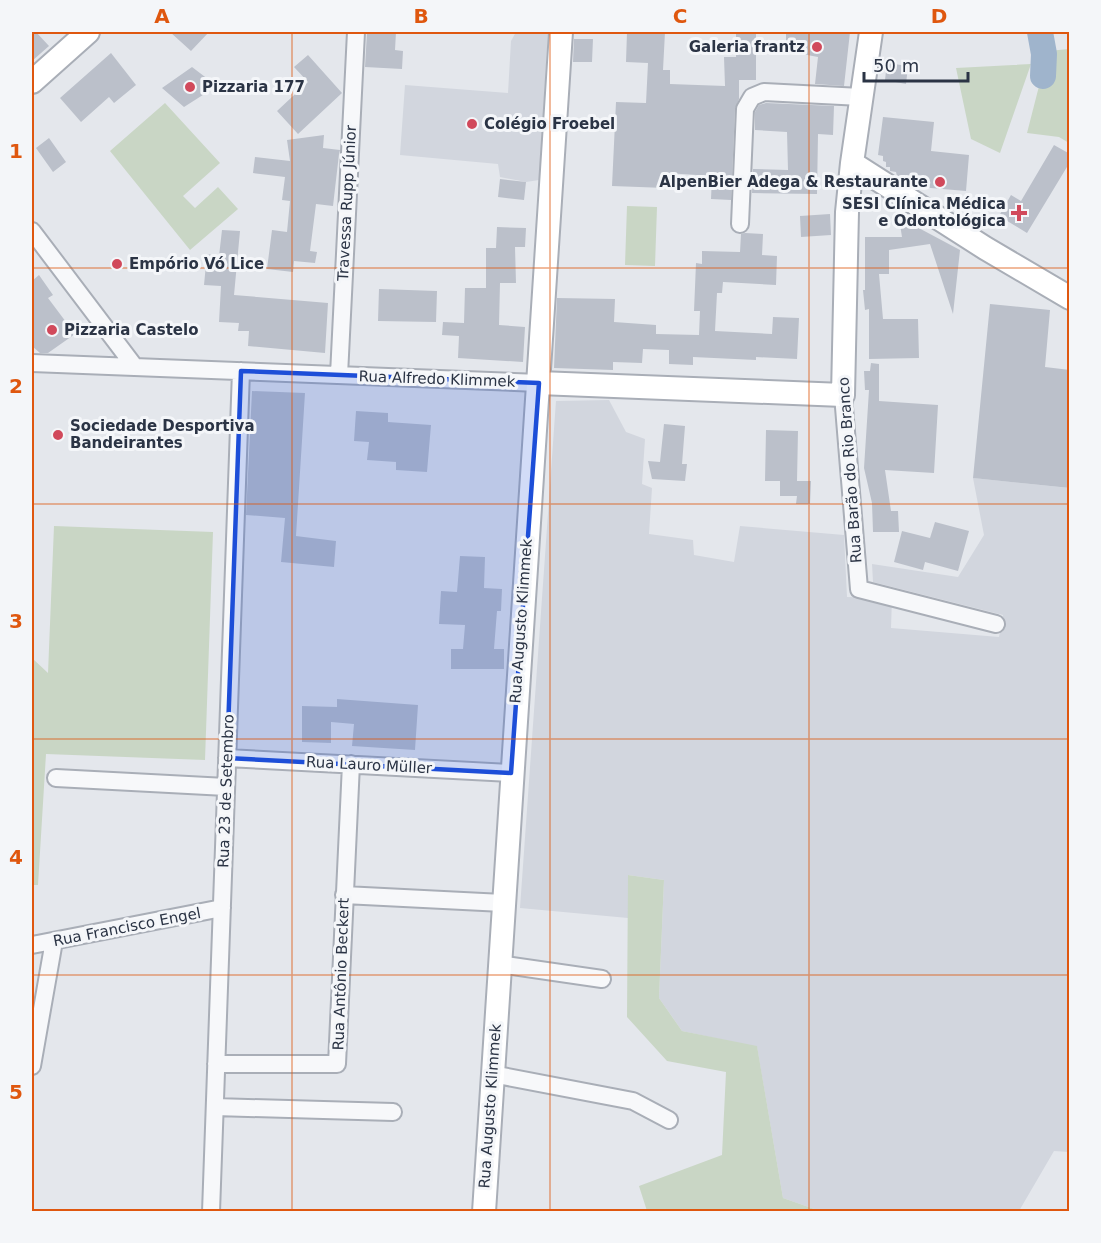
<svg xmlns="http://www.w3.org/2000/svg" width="1101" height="1243" viewBox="0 0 1101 1243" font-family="'DejaVu Sans',sans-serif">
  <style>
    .built { fill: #d2d6de }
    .green { fill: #c9d6c5 }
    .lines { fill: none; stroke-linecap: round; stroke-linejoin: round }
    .river { stroke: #9fb4cc; stroke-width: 26 }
    .building { fill: #bbc0ca }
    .street-casing { stroke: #a9aeb7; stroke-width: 20 }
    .secondary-casing { stroke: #a9aeb7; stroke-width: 26 }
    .street { stroke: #f7f8fa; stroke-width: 16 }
    .secondary { stroke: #fff; stroke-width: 22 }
    .marked { fill: #1d4ed8; fill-opacity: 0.2; stroke: #1d4ed8; stroke-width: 4.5; stroke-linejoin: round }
    .grid { fill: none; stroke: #df570f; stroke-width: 1.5; stroke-opacity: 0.55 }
    .poi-dot { fill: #d1495b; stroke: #f4f6f9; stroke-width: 2 }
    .labels { text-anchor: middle; stroke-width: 6; stroke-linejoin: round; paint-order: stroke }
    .poi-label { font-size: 15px; font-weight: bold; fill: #2b3445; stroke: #f4f6f9; text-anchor: start }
    .street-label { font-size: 15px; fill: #2b3445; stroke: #f4f6f9 }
    .neatline { fill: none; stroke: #df570f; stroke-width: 2 }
    .grid-label { font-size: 20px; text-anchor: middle; font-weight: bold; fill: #df570f }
  </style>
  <rect width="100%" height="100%" fill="#e4e7ec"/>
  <path class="built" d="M516,32H548L539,180L526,182L500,177L498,164L400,155L405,85L508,93L511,41Z
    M609,400L626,432L645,439L642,484L652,488L649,534L693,540L694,555L734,562L740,526L844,535L847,597L892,598L891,628L999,637L1003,615L873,582L872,564L958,577L984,535L973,478L1069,488V1152L1054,1151L1019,1211H820L783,1198L757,1047L682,1031L659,998L664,880L628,875V918L520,908L556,401Z"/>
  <path class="green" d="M1069,49V143L1059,137L1027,133L1048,51Z
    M1031,64L1000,153L971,139L956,68Z
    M165,103L220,163L183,196L195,208L218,187L238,209L190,250L110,151Z
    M627,206L657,207L655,266L625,265Z
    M54,526L213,532L205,760L46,754L38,885H32V658L48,673Z
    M628,875L664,880L659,998L682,1031L757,1046L783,1198L820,1211H647L639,1186L722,1155L726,1072L667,1061L627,1017Z"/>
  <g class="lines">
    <path class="river" d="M1040,32L1044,54L1043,76"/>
  </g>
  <path class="building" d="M32,32H36L49,46L32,61Z
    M170,32H209L191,51Z
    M367,32H396L395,50L403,51L402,69L365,67Z
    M627,32H665L663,70H670V84L725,86L724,57H736V32H756V80H739V99L735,109L731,200L711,199L712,176L666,173V188L612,186L616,102L646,103L648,63L626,62Z
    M786,32H850L844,86L815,84L818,57L786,51Z
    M574,39H593L592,62H573Z
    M111,53L136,85L114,103L109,97L81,122L60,98Z
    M308,55L342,93L298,134L277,111L308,82L294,67Z
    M887,63L908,66L906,84L885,80Z
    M192,67L217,86L184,107L162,88Z
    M766,103L834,106L833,135L818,134L817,194L752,193L753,169L788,170L787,132L755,130V112L759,105Z
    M883,117L934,122L931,151L969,155L966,191L919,187L920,178L897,176L896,172L890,171V167H886V162L883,161V156L878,155Z
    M324,135L323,148L340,150L339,154L333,206L316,204L310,251L317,252L315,263L294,261L293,272L267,269L272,230L287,232L290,201L282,200L285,177L253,173L255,157L290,161L287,140Z
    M49,138L66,162L53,172L36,148Z
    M1054,145L1070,154V162L1027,233L999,216L1011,195L1021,201Z
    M500,179L526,182L524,200L498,197Z
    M898,212L914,222L915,226L960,250L953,314L930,244L889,250V274H879L883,319H918L919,358L869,359V309L865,310L863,290H865V237H902Z
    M830,214L831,235L801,237L800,216Z
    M497,227L526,228L525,247H515L516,283H500L499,325L525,327L523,362L458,358L459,336L442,335L443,322L464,323L465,288H486V248H496Z
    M222,230L240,231L234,295L328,303L325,353L248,346L249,331H238L239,323L219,322L221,286L204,285L207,254L219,256Z
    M745,233L763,234L762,255L777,256L776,285L723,282L722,293H717L715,331L772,334L773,317L799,318L797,359L756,357V360L693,357V365L669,364V350L643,349L642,363L613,362V370L554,368L557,298L615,299L614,322L656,325V334L699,335L700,311H694L696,263L702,264V251L740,252L741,234Z
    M39,275L53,295L48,298L75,334L48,353H40L32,346V281Z
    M379,289L437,291L436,322L378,321Z
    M990,304L1050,310L1045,367L1070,370V488L973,478Z
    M871,363L879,364V401L938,405L934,473L885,470L891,511H898L899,532H873L872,503L864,468L869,390H865L864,371H870Z
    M252,391L305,393L296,536L336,541L334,567L281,562L285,518L246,515Z
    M356,411L388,413V422L431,425L427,472L396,470V462L367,460L369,442L354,441Z
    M664,424L685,426L682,464H687L685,481L652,479L648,461L660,462Z
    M766,430L798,431L797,481H811L810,504H796L797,496H780V481H765Z
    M935,522L969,531L958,571L925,562L923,570L894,562L902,531L930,538Z
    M460,556L485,557L484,588L502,589L501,611H497L494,649H504V669H451V649H463L465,625L439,624L441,591L457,592Z
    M337,699L418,705L415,750L352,746L354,724L331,722V743L302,742V706L337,707Z"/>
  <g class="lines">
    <g class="street-casing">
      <path id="street" d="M740,224L745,109L752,97L764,92L861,97
        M32,231L135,367
        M32,363L539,383
        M339,375L356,32
        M843,395L859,589L996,624
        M227,758L511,773
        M56,778L226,787
        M344,895L503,903
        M32,945L222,908
        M499,964L602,979
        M216,1064H337L351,764
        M32,1066L54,941
        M492,1074L633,1101L669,1120
        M215,1107L393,1112
        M211,1212L241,371"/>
    </g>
    <g class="secondary-casing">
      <path id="secondary" d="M32,82L88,32
        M852,163L985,248L1070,298
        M539,383L843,395L847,212L852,163L871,32
        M484,1212L561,32"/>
    </g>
    <use href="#street" class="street"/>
    <use href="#secondary" class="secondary"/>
  </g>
  <path class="marked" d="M241,371L539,383L511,773L227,758Z"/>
  <path class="grid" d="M292,32V1212M550,32V1212M809,32V1212M32,268H1070M32,504H1070M32,739H1070M32,975H1070"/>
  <g class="poi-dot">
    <circle cx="817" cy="47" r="6"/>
    <circle cx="190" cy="87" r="6"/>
    <circle cx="472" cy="124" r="6"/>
    <circle cx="940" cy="182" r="6"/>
    <path d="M1016 204h6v6h6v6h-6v6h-6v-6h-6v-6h6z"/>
    <circle cx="117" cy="264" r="6"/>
    <circle cx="52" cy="330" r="6"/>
    <circle cx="58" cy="435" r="6"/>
  </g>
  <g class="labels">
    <g class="poi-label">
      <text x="805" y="52" text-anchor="end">Galeria frantz</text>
      <text x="202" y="92">Pizzaria 177</text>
      <text x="484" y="129">Colégio Froebel</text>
      <text x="928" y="187" text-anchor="end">AlpenBier Adega &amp; Restaurante</text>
      <text x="1006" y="209" text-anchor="end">SESI Clínica Médica<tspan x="1006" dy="17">e Odontológica</tspan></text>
      <text x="129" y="269">Empório Vó Lice</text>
      <text x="64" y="335">Pizzaria Castelo</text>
      <text x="70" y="431">Sociedade Desportiva<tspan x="70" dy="17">Bandeirantes</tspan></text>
    </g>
    <g class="street-label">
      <text transform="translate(347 203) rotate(-87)" y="5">Travessa Rupp Júnior</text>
      <text transform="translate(437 379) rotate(2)" y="5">Rua Alfredo Klimmek</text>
      <text transform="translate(850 470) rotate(-94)" y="5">Rua Barão do Rio Branco</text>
      <text transform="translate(521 621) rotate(-86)" y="5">Rua Augusto Klimmek</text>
      <text transform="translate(369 765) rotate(3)" y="5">Rua Lauro Müller</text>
      <text transform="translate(226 791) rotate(-88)" y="5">Rua 23 de Setembro</text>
      <text transform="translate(127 927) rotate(-11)" y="5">Rua Francisco Engel</text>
      <text transform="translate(341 974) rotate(-88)" y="5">Rua Antônio Beckert</text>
      <text transform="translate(490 1106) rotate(-86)" y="5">Rua Augusto Klimmek</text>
    </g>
  </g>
  <rect width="1101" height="1243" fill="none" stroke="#f4f6f9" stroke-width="66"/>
  <path d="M864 72v9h104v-9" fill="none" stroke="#2b3445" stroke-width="3"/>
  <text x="873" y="72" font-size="18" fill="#2b3445" stroke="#f4f6f9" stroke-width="4.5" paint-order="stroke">50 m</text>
  <rect x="33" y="33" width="1035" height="1177" class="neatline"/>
  <g class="grid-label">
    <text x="162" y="23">A</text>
    <text x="421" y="23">B</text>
    <text x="680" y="23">C</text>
    <text x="939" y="23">D</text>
    <text x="16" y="158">1</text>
    <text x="16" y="393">2</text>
    <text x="16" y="628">3</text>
    <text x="16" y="864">4</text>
    <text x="16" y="1099">5</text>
  </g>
</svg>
